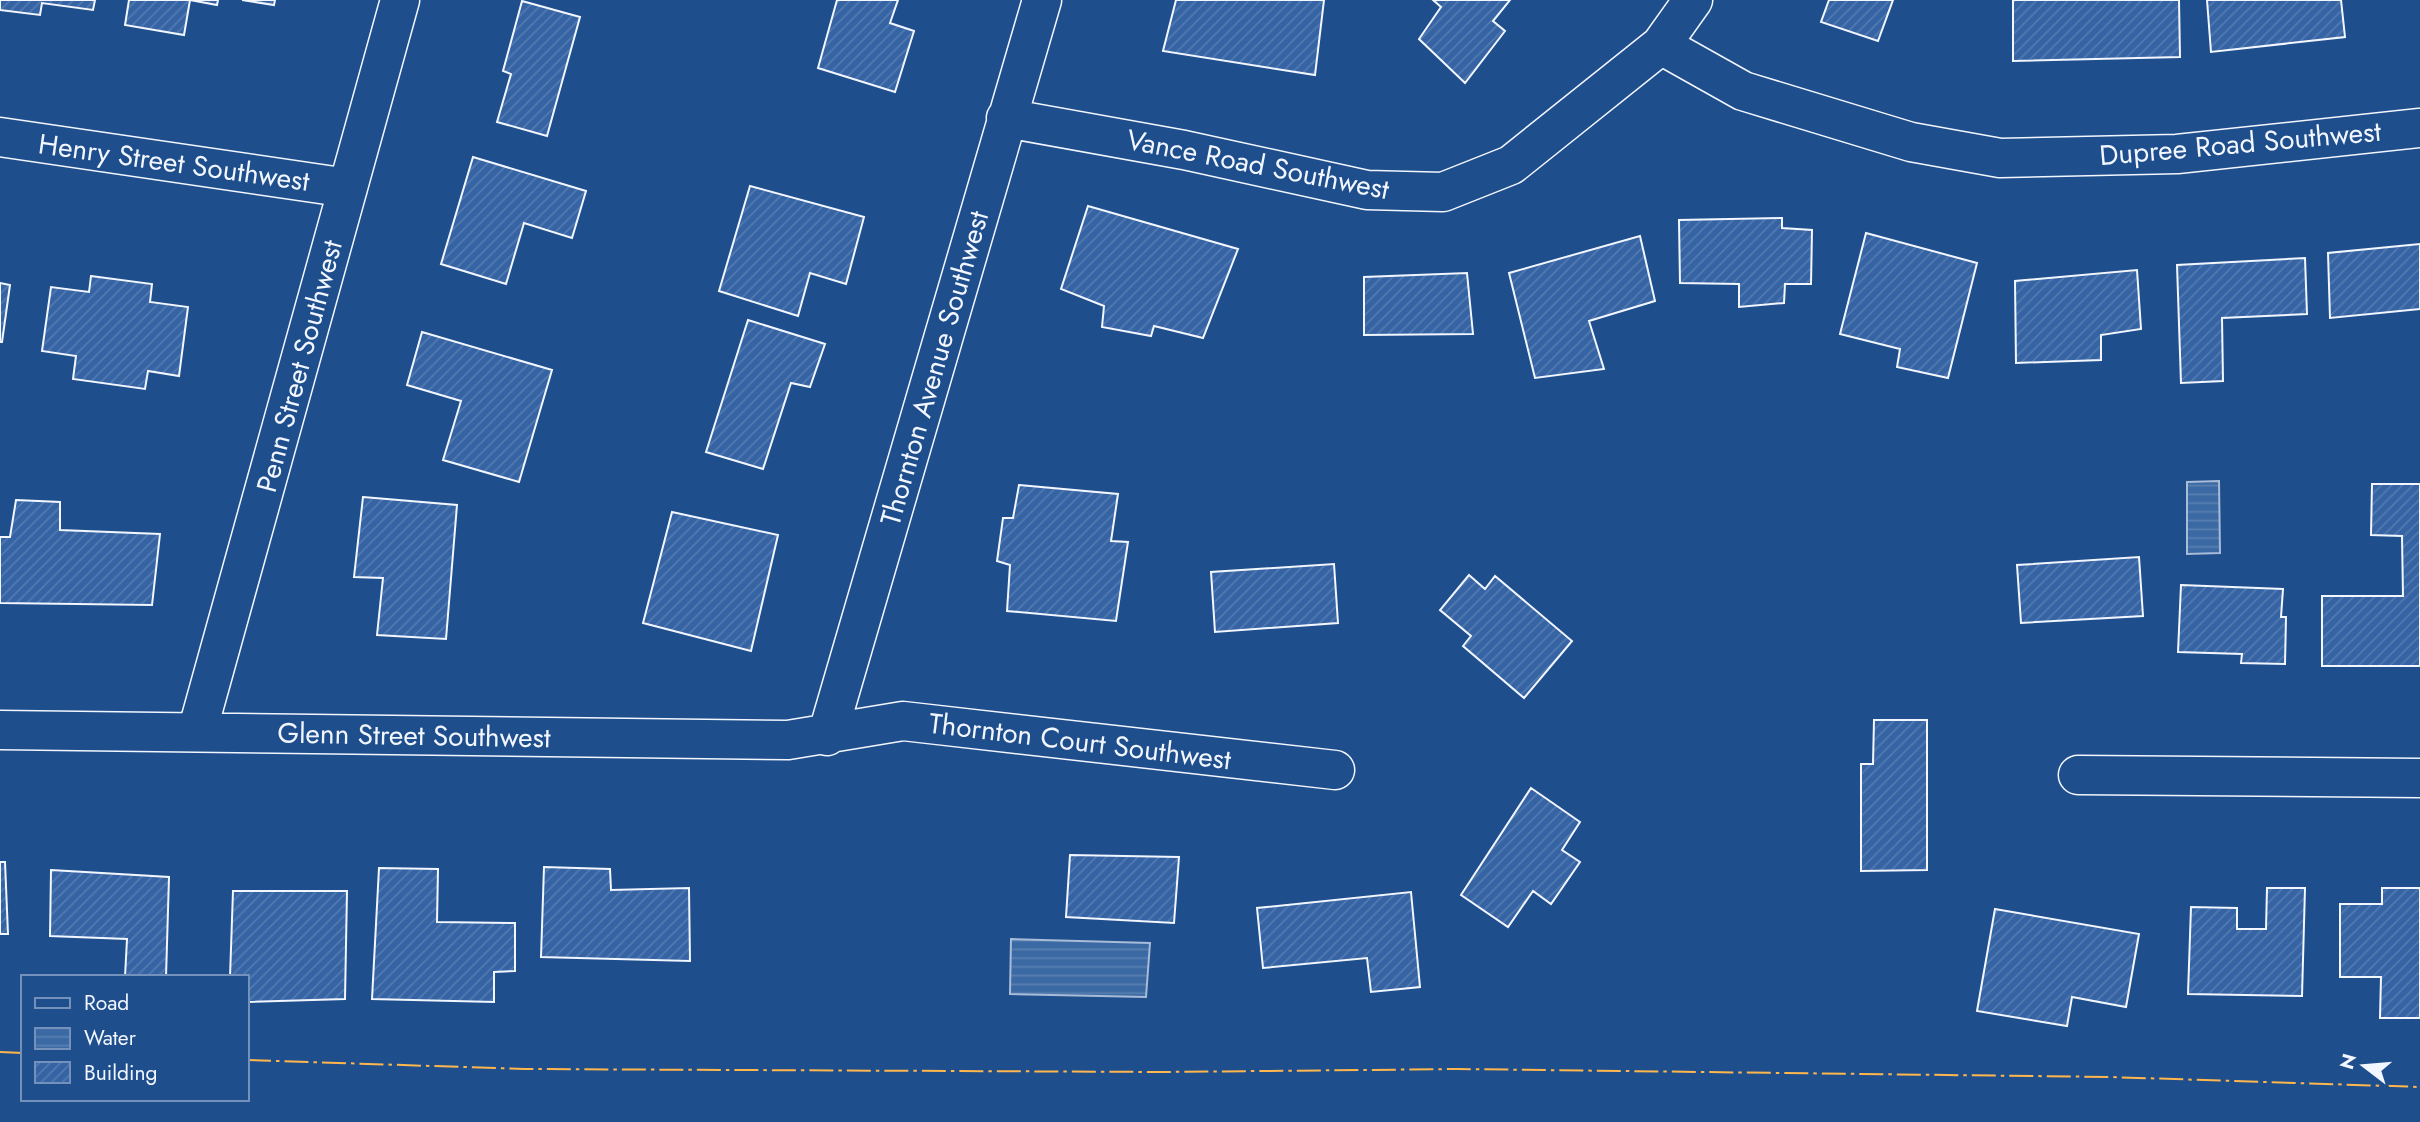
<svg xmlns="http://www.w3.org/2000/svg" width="2420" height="1122" viewBox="0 0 2420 1122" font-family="Jost,sans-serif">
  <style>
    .water { fill: url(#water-rules); stroke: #a8bbd7; stroke-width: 2 }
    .building { fill: url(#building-hatch); stroke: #f2f6ff; stroke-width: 2 }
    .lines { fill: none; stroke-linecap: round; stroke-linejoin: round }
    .minor-casing { stroke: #f2f6ff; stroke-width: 41 }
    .minor { stroke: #1f4e8c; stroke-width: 38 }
    .power { stroke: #ffb74d; stroke-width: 2; stroke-dasharray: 24 5 3.5 5; stroke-linecap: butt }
    .labels { text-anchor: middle; stroke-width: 5; stroke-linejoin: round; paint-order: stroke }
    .street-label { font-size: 28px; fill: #f2f6ff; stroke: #1f4e8c }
  </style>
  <defs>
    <pattern id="water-rules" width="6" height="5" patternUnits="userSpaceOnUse" patternTransform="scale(1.75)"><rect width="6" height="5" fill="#3b69a3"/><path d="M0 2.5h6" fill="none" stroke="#587fb1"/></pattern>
    <pattern id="building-hatch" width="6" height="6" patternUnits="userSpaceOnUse" patternTransform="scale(1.75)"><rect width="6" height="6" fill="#3563a3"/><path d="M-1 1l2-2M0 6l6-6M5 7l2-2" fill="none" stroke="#537ab1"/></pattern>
  </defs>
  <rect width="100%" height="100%" fill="#1f4e8c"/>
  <path class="water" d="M2219,481L2220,553L2187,554V482Z
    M1011,939L1150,943L1146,997L1010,994Z"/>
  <path class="building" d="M0,0H95L93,10L42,3L40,15L0,10Z
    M129,0H218L217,5L190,0L184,35L125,25Z
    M242,0H275L274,5Z
    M837,0H898L890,23L914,31L895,92L818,68Z
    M1176,0H1324L1315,75L1163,51Z
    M1433,0H1510L1493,21L1505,31L1465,83L1419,39L1441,7Z
    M1829,0H1893L1878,41L1821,22Z
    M2013,0H2179L2180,57L2013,61Z
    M2207,0H2341L2345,37L2211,52Z
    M522,1L580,17L547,136L497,122L511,74L503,71Z
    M473,157L586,191L572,238L524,223L506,284L441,264Z
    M750,186L864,217L846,284L810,273L798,316L719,291Z
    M1088,206L1238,249L1203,338L1154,326L1151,336L1102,327L1104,306L1061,289Z
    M1782,218V228L1812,230L1811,284H1785L1784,303L1739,307V284L1680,283L1679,220Z
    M1866,233L1977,263L1948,378L1897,367L1900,349L1840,334Z
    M1640,236L1655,301L1589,321L1604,369L1535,378L1509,273Z
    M2420,244V309L2330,318L2328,253Z
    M2305,258L2307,314L2222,318L2223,381L2181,383L2177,265Z
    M2137,270L2141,329L2101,335V360L2016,363L2015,281Z
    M1467,273L1473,334L1364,335V277Z
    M91,276L152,284L150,302L188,307L179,376L148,371L145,389L73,379L76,356L42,351L51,287L89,292Z
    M0,283L10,285L2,342H0Z
    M748,320L825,344L810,387L791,383L763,469L706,452Z
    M422,332L552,370L519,482L443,460L461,401L407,385Z
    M2372,484H2420V666H2322V596H2403L2402,536L2371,535Z
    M1019,485L1118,494L1111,541L1128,542L1116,621L1007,611L1010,565L997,561L1003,518H1013Z
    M363,497L457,505L446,639L377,635L383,578L354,577Z
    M16,500L60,502V530L160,534L152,605L0,603V537H10Z
    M672,512L778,535L751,651L643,623Z
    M2139,557L2143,616L2021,623L2017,565Z
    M1334,564L1338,623L1215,632L1211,572Z
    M1469,575L1485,589L1495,576L1572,641L1524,698L1463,646L1471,636L1440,610Z
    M2181,585L2283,589L2281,617H2286L2285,664L2241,663L2242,654L2178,652Z
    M1874,720H1927V870L1861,871V764H1873Z
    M1531,788L1580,822L1562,850L1580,862L1551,904L1533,891L1508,927L1461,895Z
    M1070,855L1179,857L1174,923L1066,917Z
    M0,862H5L8,934H0Z
    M544,867L610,869L611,890L689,888L690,961L541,957Z
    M379,868L438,869L437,922L515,923V971L494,972V1002L372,999Z
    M51,870L169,877L166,977H125L127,939L50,936Z
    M2267,888H2305L2302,996L2188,994L2191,907L2237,908V929H2266Z
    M2382,888H2420V1018H2380L2381,977H2340V904H2382Z
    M233,891H347L345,999L247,1002V977H230Z
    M1411,892L1420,987L1371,992L1367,958L1263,968L1257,908Z
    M1995,909L2139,934L2126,1007L2072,997L2067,1026L1977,1011Z"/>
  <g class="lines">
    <g class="minor-casing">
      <path id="minor" d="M1661,45L1743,91L1911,142L2000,158L2177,154L2420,128
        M1006,118L1184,150L1367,190L1443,192L1511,165L1661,45L1693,0
        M0,137L348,188
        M0,730L788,740L903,721L1335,770
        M197,732L400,0
        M827,736L1042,0
        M2078,775L2420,778"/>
    </g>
    <use href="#minor" class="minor"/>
    <path class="power" d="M0,1052L23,1053
      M247,1060L525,1069L1163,1072L1458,1069L2110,1077L2420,1087"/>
  </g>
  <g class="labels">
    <g class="street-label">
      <text transform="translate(2240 143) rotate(-5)" y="10">Dupree Road Southwest</text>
      <text transform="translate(174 162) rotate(8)" y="10">Henry Street Southwest</text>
      <text transform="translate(1258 164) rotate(11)" y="10">Vance Road Southwest</text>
      <text transform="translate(299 366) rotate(-75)" y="10">Penn Street Southwest</text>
      <text transform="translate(934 368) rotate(-74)" y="10">Thornton Avenue Southwest</text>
      <text transform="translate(414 735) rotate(1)" y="10">Glenn Street Southwest</text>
      <text transform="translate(1080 741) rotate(7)" y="10">Thornton Court Southwest</text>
    </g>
  </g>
  <rect x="21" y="975" width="228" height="126" fill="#1f4e8c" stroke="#7391ba" stroke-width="2"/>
  <rect x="35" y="998" width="35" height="10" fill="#1f4e8c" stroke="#7391ba" stroke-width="2"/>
  <text x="84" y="1010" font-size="21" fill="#f2f6ff">Road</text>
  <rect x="35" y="1028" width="35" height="21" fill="url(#water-rules)" stroke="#7391ba" stroke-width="2"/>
  <text x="84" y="1045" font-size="21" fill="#f2f6ff">Water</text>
  <rect x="35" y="1062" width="35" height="21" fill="url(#building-hatch)" stroke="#7391ba" stroke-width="2"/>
  <text x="84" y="1080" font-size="21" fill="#f2f6ff">Building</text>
  <g transform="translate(2364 1066) rotate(286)" stroke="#1f4e8c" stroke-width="5" paint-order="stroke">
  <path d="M0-5L12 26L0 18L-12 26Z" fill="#f2f6ff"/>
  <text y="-10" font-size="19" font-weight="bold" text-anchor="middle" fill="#f2f6ff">N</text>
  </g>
</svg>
